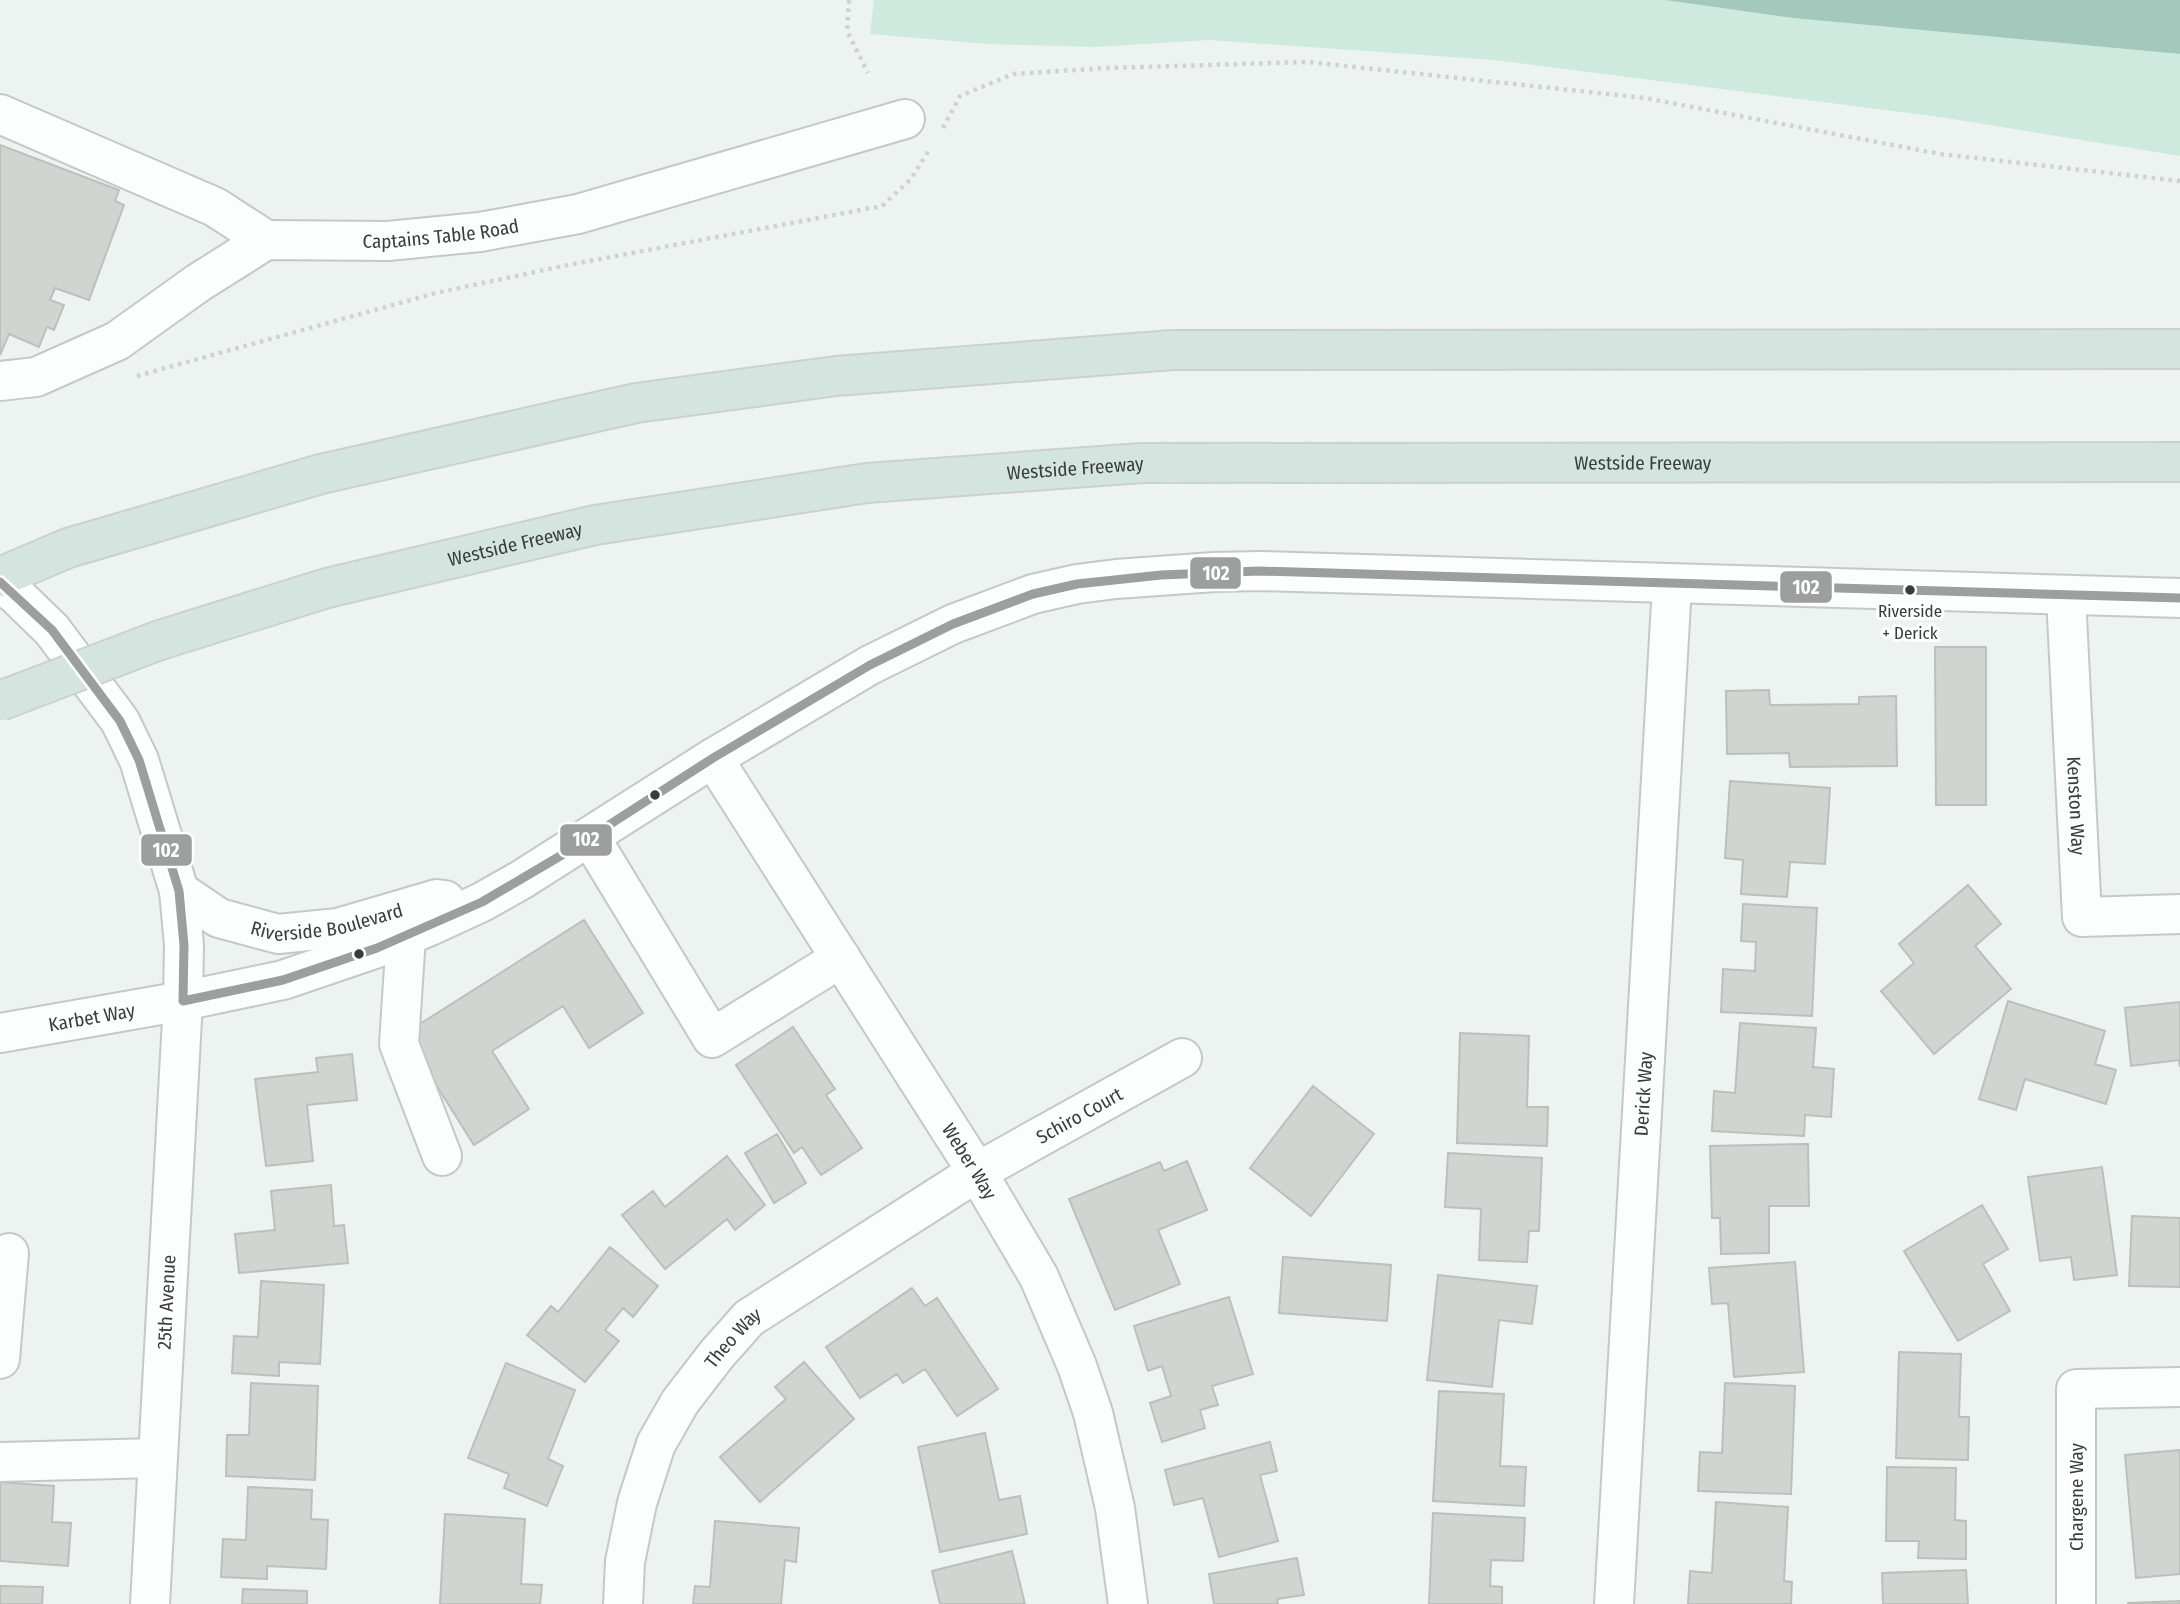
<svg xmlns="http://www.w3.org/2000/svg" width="2180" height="1604" viewBox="0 0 2180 1604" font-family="'Fira Sans Condensed',sans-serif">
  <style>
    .green { fill: #cee9de }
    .water { fill: #a4c8bb }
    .building { fill: #d0d5d2; stroke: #bbc0bd; stroke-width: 2 }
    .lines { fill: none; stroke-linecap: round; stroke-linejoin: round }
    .minor-casing { stroke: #c4c9c7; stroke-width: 42 }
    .highway-casing { stroke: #cdd0ce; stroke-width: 42 }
    .path { stroke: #d0d2d1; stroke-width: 4.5; stroke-dasharray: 3.5 5; stroke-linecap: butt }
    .minor { stroke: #fcfdfd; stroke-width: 38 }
    .highway { stroke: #d4e5e0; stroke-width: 38 }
    .highway-bridge-casing { stroke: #cdd0ce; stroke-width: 42; stroke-linecap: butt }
    .highway-bridge { stroke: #d4e5e0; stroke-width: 38 }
    .bus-1-casing { stroke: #fff; stroke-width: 14 }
    .bus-1 { stroke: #9d9e9e; stroke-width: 9 }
    .bus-dot { fill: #383c3b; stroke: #fff; stroke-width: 2.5 }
    .labels { text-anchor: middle; stroke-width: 6; stroke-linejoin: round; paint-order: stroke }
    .bus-label { font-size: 17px; fill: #383c3b; stroke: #fff }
    .street-label { font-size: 19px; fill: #383c3b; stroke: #fff }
    .line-badge { stroke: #fff; stroke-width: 2.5 }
    .badge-label { font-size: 19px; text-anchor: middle; font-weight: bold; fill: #fff }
  </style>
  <rect width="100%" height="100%" fill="#edf3f0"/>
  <path class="green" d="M874,0H1665L1793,18L2180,54V156L1940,117L1495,60L1209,40L1094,47L989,44L870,34Z"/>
  <path class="water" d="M1665,0H2180V54L1793,18Z"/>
  <path class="building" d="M0,145L119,190L115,201L124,205L89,300L55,288L50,300L64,305L54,330L47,327L39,347L9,334L0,355Z
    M1935,647H1986V805H1936Z
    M1769,690L1770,705L1859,704V697L1896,696L1897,766L1790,767L1789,753L1727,754L1726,691Z
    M1730,781L1830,788L1825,864L1790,862L1787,897L1741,894L1743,860L1725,858Z
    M1968,885L2001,924L1975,946L2011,989L1934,1054L1881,991L1914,963L1899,944Z
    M1743,904L1817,908L1812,1016L1721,1012L1723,969L1755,971L1756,942L1741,941Z
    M584,920L643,1013L589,1048L563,1006L492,1051L529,1109L474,1145L404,1034Z
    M2008,1001L2105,1031L2095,1064L2116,1070L2106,1104L2025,1079L2016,1110L1979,1099Z
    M2180,1002V1067L2179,1060L2131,1066L2125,1008Z
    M1740,1023L1816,1028L1813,1067L1834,1069L1831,1117L1805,1115L1804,1136L1712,1131L1714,1091L1735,1093Z
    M793,1027L835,1089L826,1095L862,1148L821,1175L802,1147L794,1153L736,1065Z
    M1460,1033L1529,1036L1527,1107H1548L1547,1146L1457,1143Z
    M352,1054L357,1100L307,1105L313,1161L266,1166L255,1079L318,1072L316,1058Z
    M1313,1086L1374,1134L1311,1216L1250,1168Z
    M777,1134L806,1183L774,1203L745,1153Z
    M1808,1144L1809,1206H1769V1253L1721,1254L1720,1218H1712L1710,1146Z
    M1448,1153L1542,1158L1539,1231H1529L1527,1262L1479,1260L1481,1209L1445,1207Z
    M727,1156L765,1205L735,1230L727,1219L665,1269L622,1215L653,1191L665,1207Z
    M1187,1161L1207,1210L1158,1230L1180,1284L1115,1310L1069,1199L1160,1162L1164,1171Z
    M2102,1167L2117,1275L2074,1280L2071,1257L2040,1261L2028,1177Z
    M331,1185L334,1226L344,1225L348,1263L239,1273L235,1234L275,1230L271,1191Z
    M1982,1205L2008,1249L1983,1264L2010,1311L1958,1341L1904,1251Z
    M2132,1216L2180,1218V1287L2129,1286Z
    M610,1247L658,1286L633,1317L623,1308L605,1330L619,1341L585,1382L527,1335L551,1306L558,1312Z
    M1283,1257L1391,1265L1387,1321L1279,1313Z
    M1795,1262L1804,1372L1734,1377L1728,1303L1712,1304L1709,1268Z
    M1438,1275L1537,1286L1532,1324L1499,1320L1492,1387L1427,1380Z
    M261,1281L324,1285L320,1364L279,1362V1376L232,1373L234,1336L258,1337Z
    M912,1288L925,1306L937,1298L998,1389L957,1416L925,1369L903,1383L897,1374L860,1398L826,1347Z
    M1229,1297L1253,1374L1212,1386L1218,1405L1200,1410L1205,1428L1162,1442L1150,1403L1171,1396L1162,1366L1148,1371L1134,1326Z
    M1899,1352L1961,1354L1959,1417H1969L1968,1460L1896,1458Z
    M804,1362L854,1419L760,1502L720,1457L786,1399L775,1387Z
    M506,1363L575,1390L548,1459L563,1466L547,1506L504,1488L509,1474L468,1458Z
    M251,1383L318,1386L315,1480L226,1476L227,1435H249Z
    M1725,1383L1795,1386L1791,1494L1698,1491L1700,1452L1722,1453Z
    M1439,1391L1504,1394L1500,1466L1526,1467L1524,1506L1433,1501Z
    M985,1433L999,1500L1020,1496L1027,1534L940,1552L918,1447Z
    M1270,1442L1277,1471L1260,1475L1278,1541L1219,1557L1203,1498L1174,1505L1165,1470Z
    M2180,1450V1574L2136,1578L2125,1455Z
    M1887,1467L1956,1468L1955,1520L1966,1521V1559L1918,1558L1919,1541H1886Z
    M0,1482L54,1486L52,1522L71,1523L68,1566L0,1561Z
    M248,1487L312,1490L311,1519L328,1520L326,1569L267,1566V1579L221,1577L223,1539L246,1540Z
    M1716,1502L1788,1507L1784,1581L1792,1582L1791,1604H1688L1690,1571L1712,1573Z
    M1433,1513L1525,1518L1523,1561L1491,1560L1490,1586L1502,1587V1604H1429Z
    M445,1514L525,1519L521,1584L542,1585L540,1604H440Z
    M715,1521L799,1528L796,1562L785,1560L781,1604H693L695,1586L710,1587Z
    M1012,1551L1025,1604H940L932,1571Z
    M1297,1558L1304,1595L1277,1599L1278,1604H1214L1209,1574Z
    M1966,1570L1968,1604H1883L1882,1573Z
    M0,1586L43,1587L42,1604H0Z
    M243,1589L307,1591V1604H242Z
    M2180,1601V1604H2128V1603Z"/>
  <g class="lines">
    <g class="minor-casing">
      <g id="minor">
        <path d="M0,114L215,207L266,240"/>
        <path id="s1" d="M0,381L36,377L117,341L198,283L266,240L388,241L480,232L578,214L905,119"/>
        <path d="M0,582L16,595L52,630L120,721L139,760L179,891L184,945L183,1001L150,1604"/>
        <path id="s2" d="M2066,596L2082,917L2180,914"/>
        <path id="s3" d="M713,758L977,1172L1039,1277L1077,1366L1093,1413L1115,1508L1128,1604"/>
        <path d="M590,837L712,1038L841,958"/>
        <path id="s4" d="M179,891L219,918L278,934L338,928L437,899L445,900"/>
        <path d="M406,936L399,1044L442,1156"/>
        <path id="s5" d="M0,1033L183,1001L283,980L377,948L430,926L482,902L521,880L713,758L870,665L953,624L1033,594L1077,584L1116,579L1214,572L1259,571L2180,598"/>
        <path d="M0,1359L9,1253"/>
        <path d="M0,1462L157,1458"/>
        <path id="s6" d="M623,1604L625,1562L637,1503L656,1444L680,1402L717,1354L749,1318L977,1172L1182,1058"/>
        <path id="s7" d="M1614,1604L1672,585"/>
        <path d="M2076,1604V1389L2180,1387"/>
      </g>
    </g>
    <g class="highway-casing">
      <g id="highway">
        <path d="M0,577L68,548L321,474L636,403L836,376L1173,350L2180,349"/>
        <path id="s8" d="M160,640L327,588L595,525L867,483L1142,463L2180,462"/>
      </g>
    </g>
    <path class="path" d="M849,0L847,31L868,73
      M943,128L960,96L1013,74L1107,68L1308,62L1645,98L1940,154L2180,181
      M137,376L436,293L563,266L882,206L911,179L929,150"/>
    <use href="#minor" class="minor"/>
    <use href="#highway" class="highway"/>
    <g class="highway-bridge-casing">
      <path id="highway-bridge" d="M0,701L160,640"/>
    </g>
    <use href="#highway-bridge" class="highway-bridge"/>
    <g class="bus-1-casing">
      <path id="bus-1" d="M0,582L52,630L120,721L139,760L179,891L184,945L183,1001L283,980L377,948L482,902L567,852L713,758L870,665L953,624L1033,594L1077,584L1161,575L1259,571L2180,598"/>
    </g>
    <use href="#bus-1" class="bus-1"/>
  </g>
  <g class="bus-dot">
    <circle cx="1910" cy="590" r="6"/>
    <circle cx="655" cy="795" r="6"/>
    <circle cx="359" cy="954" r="6"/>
  </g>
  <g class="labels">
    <g class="bus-label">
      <text x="1910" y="617">Riverside<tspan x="1910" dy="22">+ Derick</tspan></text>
    </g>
    <g class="street-label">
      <text dy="7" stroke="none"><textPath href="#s1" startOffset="480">Captains Table Road</textPath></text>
      <text dy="7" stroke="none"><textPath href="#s8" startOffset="1502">Westside Freeway</textPath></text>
      <text dy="7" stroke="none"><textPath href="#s8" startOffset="934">Westside Freeway</textPath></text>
      <text dy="7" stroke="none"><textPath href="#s8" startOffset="368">Westside Freeway</textPath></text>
      <text dy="7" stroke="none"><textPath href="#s2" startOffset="210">Kenston Way</textPath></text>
      <text dy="7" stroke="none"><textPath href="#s4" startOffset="159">Riverside Boulevard</textPath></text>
      <text dy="7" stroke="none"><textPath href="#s5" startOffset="93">Karbet Way</textPath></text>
      <text dy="7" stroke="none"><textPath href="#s7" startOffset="511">Derick Way</textPath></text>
      <text dy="7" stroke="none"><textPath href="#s6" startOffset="709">Schiro Court</textPath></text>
      <text dy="7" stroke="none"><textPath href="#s3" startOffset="478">Weber Way</textPath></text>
      <text transform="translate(166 1302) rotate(-87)" y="7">25th Avenue</text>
      <text dy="7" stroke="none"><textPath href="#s6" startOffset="296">Theo Way</textPath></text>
      <text transform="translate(2076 1497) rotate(-90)" y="7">Chargene Way</text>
    </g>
  </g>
  <g class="line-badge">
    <rect x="1189" y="556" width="53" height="34" rx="7" fill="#9d9e9e"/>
    <rect x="1779" y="570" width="54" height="34" rx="7" fill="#9d9e9e"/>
    <rect x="559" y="823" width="54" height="34" rx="7" fill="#9d9e9e"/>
    <rect x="140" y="833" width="53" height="34" rx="7" fill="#9d9e9e"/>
  </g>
  <g class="badge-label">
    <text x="1216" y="580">102</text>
    <text x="1806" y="594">102</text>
    <text x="586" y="846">102</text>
    <text x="166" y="857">102</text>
  </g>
</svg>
